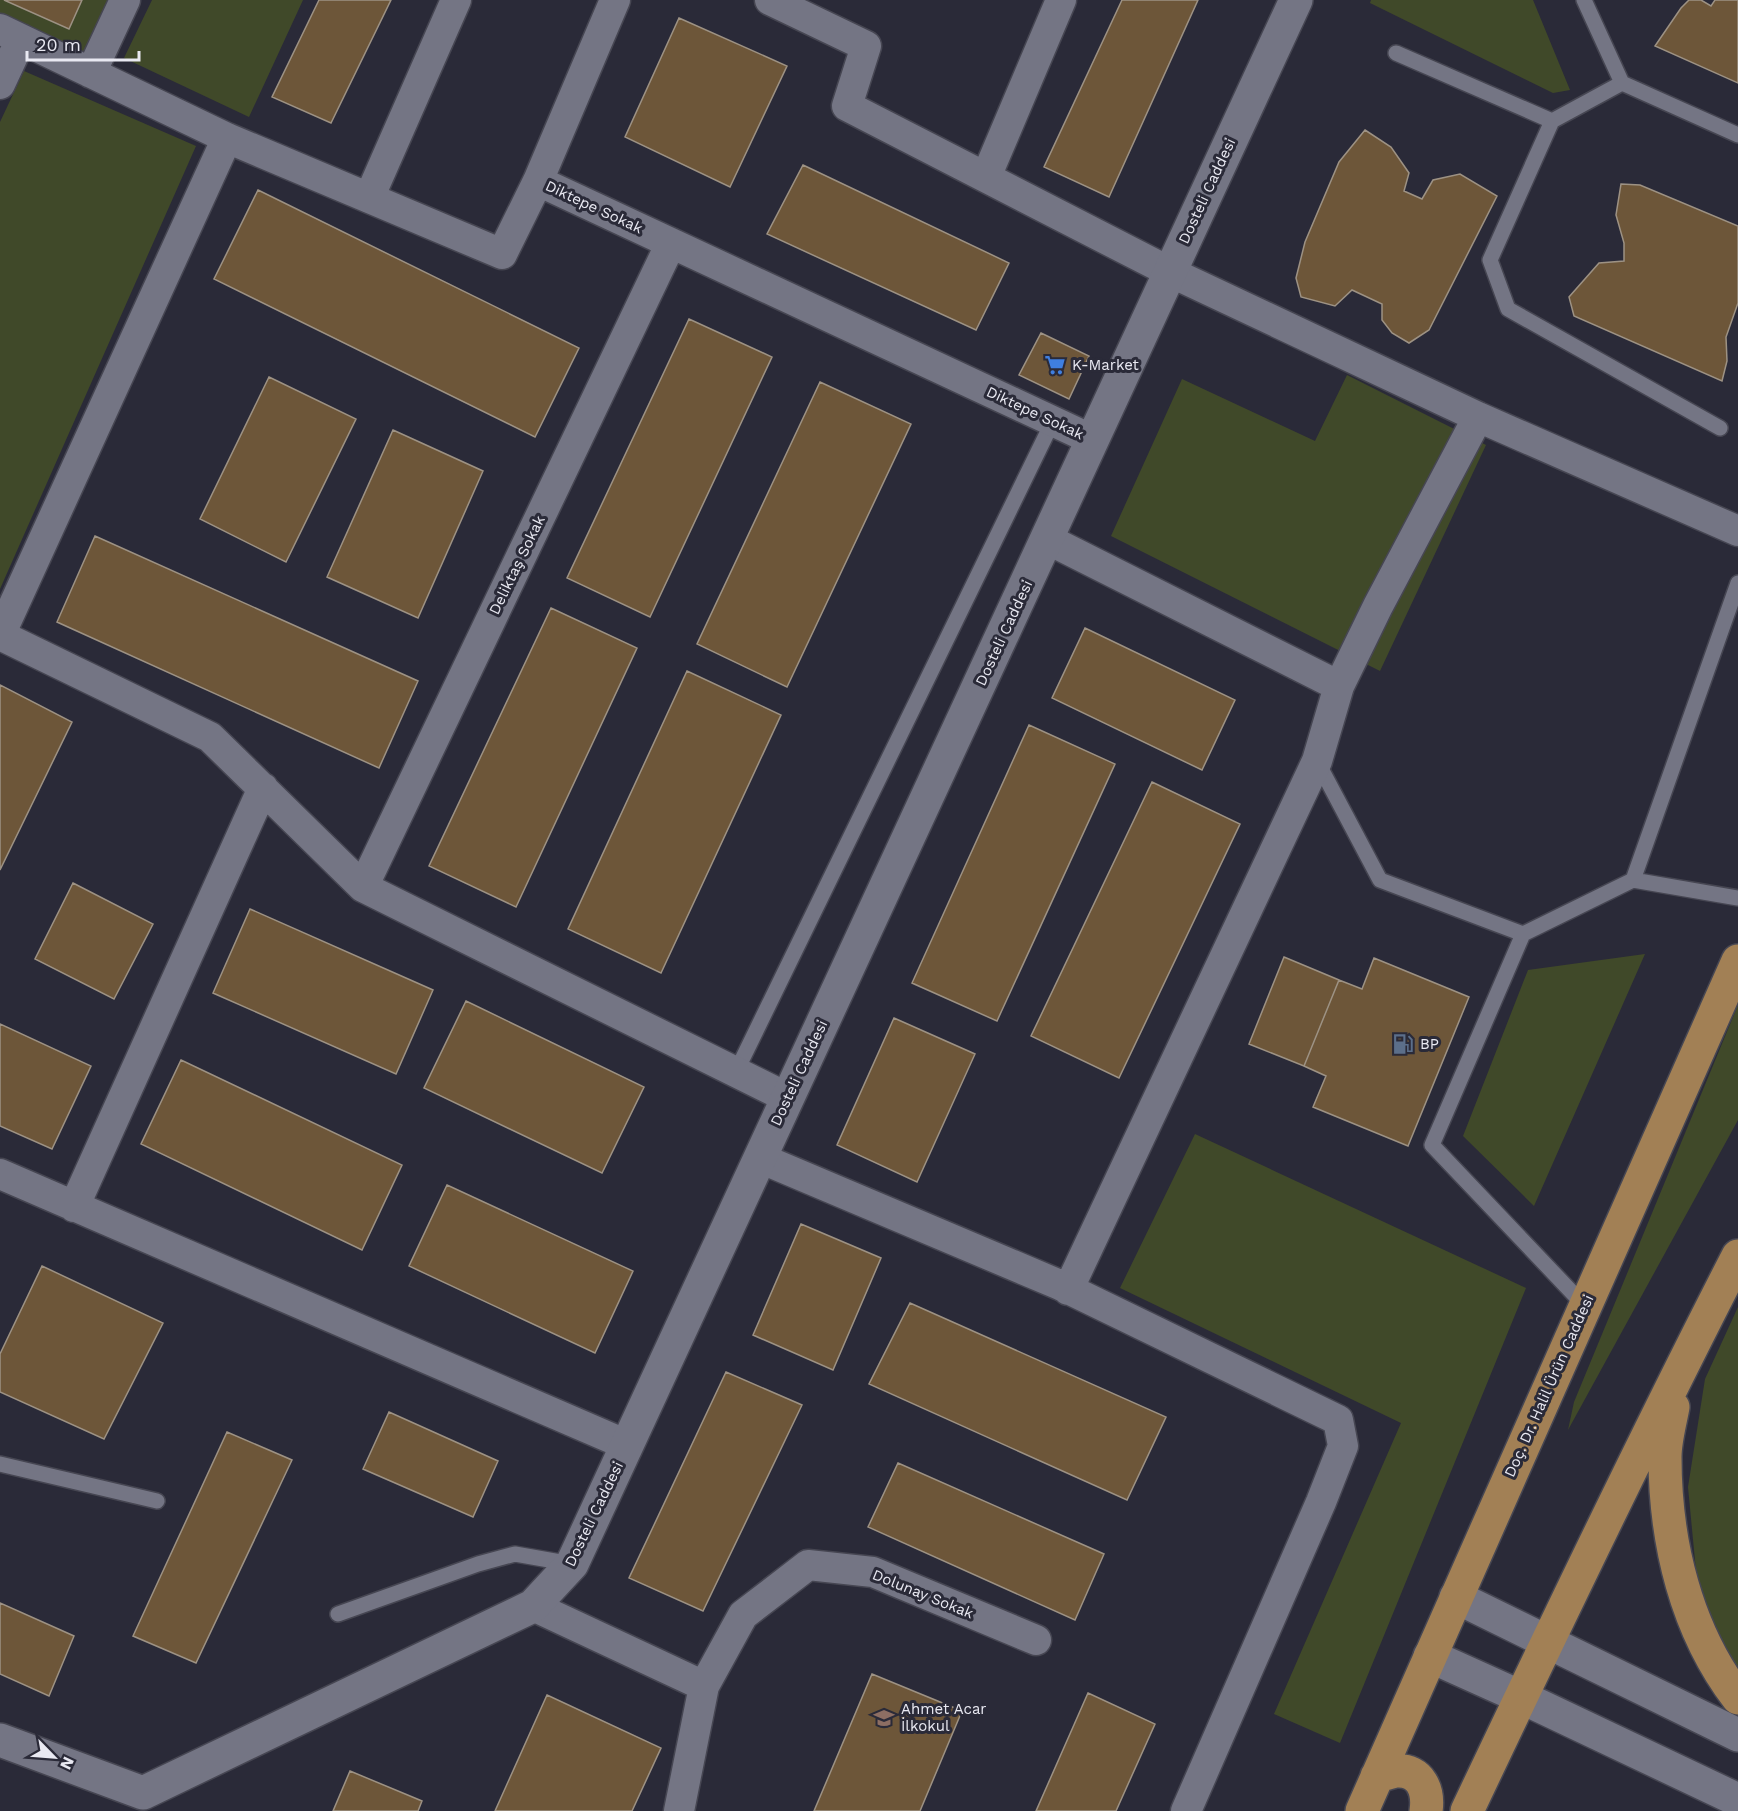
<svg xmlns="http://www.w3.org/2000/svg" width="1738" height="1811" viewBox="0 0 1738 1811" font-family="'Work Sans',sans-serif">
  <style>
    .green { fill: #404929 }
    .building { fill: #6d5639; stroke: #9d9284; stroke-width: 1.5 }
    .lines { fill: none; stroke-linecap: round; stroke-linejoin: round }
    .lane-casing { stroke: #464652; stroke-width: 18 }
    .street-casing { stroke: #464652; stroke-width: 33 }
    .secondary-casing { stroke: #464652; stroke-width: 36 }
    .primary-casing { stroke: #464652; stroke-width: 36 }
    .lane { stroke: #747584; stroke-width: 15 }
    .street { stroke: #747584; stroke-width: 30 }
    .secondary { stroke: #747584; stroke-width: 33 }
    .primary { stroke: #a28055; stroke-width: 33 }
    .labels { text-anchor: middle; stroke-width: 6; stroke-linejoin: round; paint-order: stroke }
    .street-label { font-size: 15px; fill: #e9e9f2; stroke: #2a2a38 }
    .poi-label { font-size: 15px; fill: #e9e9f2; stroke: #2a2a38; text-anchor: start }
  </style>
  <rect width="100%" height="100%" fill="#2a2a38"/>
  <path class="green" d="M0,0H4L69,29L82,0H114L85,62L0,22Z
    M152,0H303L249,117L124,58Z
    M1371,0H1533L1570,90L1553,93L1370,3Z
    M24,71L196,146L0,589V122Z
    M1347,375L1486,445L1380,671L1111,536L1182,379L1315,441Z
    M1645,954L1534,1206L1463,1136L1528,970Z
    M1738,1005V1120L1568,1430L1574,1402Z
    M1195,1134L1526,1288L1340,1743L1274,1714L1401,1423L1120,1288Z
    M1738,1307V1674L1698,1592L1688,1487L1705,1379Z"/>
  <path class="building" d="M4,0H82L69,29Z
    M319,0H391L331,123L272,97Z
    M1122,0H1198L1109,197L1044,167Z
    M1689,0H1701L1711,6L1715,0H1738V83L1655,46L1681,8Z
    M679,18L787,66L730,187L625,137Z
    M1365,130L1391,147L1409,173L1404,191L1422,199L1433,180L1460,174L1497,196L1429,330L1409,343L1392,333L1382,320V304L1352,290L1335,306L1301,297L1296,278L1305,242L1339,162Z
    M803,165L1009,263L976,330L767,234Z
    M1621,184L1640,185L1738,226V303L1726,337L1727,361L1722,381L1574,316L1569,297L1599,263L1624,261V243L1616,215Z
    M258,190L579,348L535,437L214,279Z
    M689,319L772,357L650,617L567,578Z
    M1041,333L1089,356L1069,399L1019,375Z
    M269,377L356,419L286,562L200,519Z
    M820,382L911,424L787,687L697,644Z
    M393,430L483,471L418,618L327,577Z
    M95,536L418,681L379,768L57,622Z
    M551,608L637,648L516,907L429,866Z
    M1085,628L1235,700L1202,770L1052,698Z
    M687,671L781,715L661,973L568,929Z
    M0,685L72,722L0,870Z
    M1029,725L1115,764L997,1021L912,983Z
    M1152,782L1240,824L1119,1078L1031,1036Z
    M73,883L153,924L114,999L35,959Z
    M250,909L433,990L396,1074L213,993Z
    M1284,957L1339,980L1304,1066L1249,1044Z
    M1374,958L1469,997L1408,1146L1313,1107L1326,1076L1304,1066L1339,980L1362,989Z
    M466,1001L644,1087L602,1173L424,1088Z
    M894,1018L975,1054L917,1182L837,1145Z
    M0,1024L91,1066L52,1149L0,1126Z
    M181,1060L402,1165L362,1250L141,1144Z
    M447,1185L633,1271L595,1353L409,1266Z
    M801,1224L881,1258L833,1370L753,1335Z
    M42,1266L163,1323L104,1439L0,1392V1354Z
    M910,1303L1166,1417L1127,1500L869,1384Z
    M726,1372L802,1405L703,1611L629,1578Z
    M389,1412L498,1461L473,1517L363,1469Z
    M227,1432L292,1460L196,1663L133,1636Z
    M898,1463L1104,1554L1075,1620L868,1527Z
    M0,1603L74,1636L49,1696L0,1674Z
    M872,1674L962,1711L920,1811H814Z
    M1088,1693L1155,1724L1116,1811H1036Z
    M547,1695L661,1748L632,1811H495Z
    M350,1771L422,1801L418,1811H333Z"/>
  <g class="lines">
    <g class="lane-casing">
      <path id="lane" d="M1584,0L1622,83L1738,135
        M1396,53L1552,121
        M1622,83L1552,121L1490,260L1508,309L1720,428
        M1317,761L1380,880L1523,934
        M1633,880L1738,583
        M736,1072L1053,421
        M1584,1305L1432,1145L1523,934L1633,880L1738,898
        M0,1464L157,1501
        M338,1614L478,1564L515,1554L572,1564"/>
    </g>
    <g class="street-casing">
      <path id="street" d="M770,0L866,46L847,106L1170,272L1478,417L1738,531
        M0,29L227,138L502,254L538,181L1093,440
        M91,73L125,0
        M0,84L21,39
        M986,177L1061,0
        M538,181L615,0
        M369,198L456,0
        M1047,539L1339,686L1317,761L1068,1290
        M0,635L210,737L363,887L788,1098
        M0,635L227,138
        M1339,686L1378,606L1478,417
        M363,887L671,243
        M760,1158L1060,1285L1338,1420L1343,1446L1321,1502L1186,1811
        M0,1174L627,1445
        M74,1207L263,788
        M533,1606L704,1686
        M679,1811L704,1686L743,1615L808,1565L873,1572L1036,1640"/>
    </g>
    <g class="secondary-casing">
      <path id="secondary" d="M1456,1597L1738,1735
        M1430,1656L1521,1697L1738,1800
        M0,1740L143,1793L533,1606L572,1564L1296,0"/>
    </g>
    <g class="primary-casing">
      <path id="primary" d="M1673,1407C1670,1423 1665,1441 1665,1457C1665,1542 1686,1630 1738,1698
        M1377,1776C1383,1775 1390,1772 1396,1771C1421,1769 1429,1791 1426,1811
        M1362,1811L1738,961
        M1467,1811C1555,1625 1644,1439 1738,1256"/>
    </g>
    <use href="#lane" class="lane"/>
    <use href="#street" class="street"/>
    <use href="#secondary" class="secondary"/>
    <use href="#primary" class="primary"/>
  </g>
  <defs>
    <g id="supermarket-bare" transform="scale(1.62)"><path d="M-6-5.5h2.5l.6 2H6L4.5 2H-2.5L-4.4-4H-6ZM-1.5 3.2a1.3 1.3 0 1 0 .1 0ZM3 3.2a1.3 1.3 0 1 0 .1 0Z" fill="#3f7fe0" stroke="#2a2a38" stroke-width="2.5" paint-order="stroke"/></g>
    <g id="fuel-bare" transform="scale(1.62)"><path d="M-5.5-6h7V0h2V4h1.3V-2.5L3-4.5l.8-.8L6-3V5H2.5V1h-1V6h-7ZM-4.2-4.7v3.2H.2V-4.7Z" fill="#5c6f8a" stroke="#2a2a38" stroke-width="2.5" paint-order="stroke"/></g>
    <g id="school-bare" transform="scale(1.62)"><path d="M0-5L7-2L0 1L-7-2ZM-4 1L0 2.5L4 1V4Q0 6-4 4Z" fill="#8d6e63" stroke="#2a2a38" stroke-width="2.5" paint-order="stroke"/></g>
  </defs>
  <g fill-rule="evenodd">
    <use href="#supermarket-bare" x="1055" y="365"/>
    <use href="#fuel-bare" x="1403" y="1044"/>
    <use href="#school-bare" x="884" y="1718"/>
  </g>
  <g class="labels">
    <g class="street-label">
      <text transform="translate(1207 191) rotate(-65)" y="5">Dosteli Caddesi</text>
      <text transform="translate(594 207) rotate(25)" y="5">Diktepe Sokak</text>
      <text transform="translate(1035 413) rotate(25)" y="5">Diktepe Sokak</text>
      <text transform="translate(517 565) rotate(-64)" y="5">Deliktaş Sokak</text>
      <text transform="translate(1004 633) rotate(-65)" y="5">Dosteli Caddesi</text>
      <text transform="translate(799 1073) rotate(-65)" y="5">Dosteli Caddesi</text>
      <text transform="translate(1549 1386) rotate(-66)" y="5">Doç. Dr. Halil Ürün Caddesi</text>
      <text transform="translate(594 1514) rotate(-64)" y="5">Dosteli Caddesi</text>
      <text transform="translate(923 1594) rotate(22)" y="5">Dolunay Sokak</text>
    </g>
    <g class="poi-label">
      <text x="1072" y="370">K-Market</text>
      <text x="1420" y="1049">BP</text>
      <text x="901" y="1714">Ahmet Acar<tspan x="901" dy="17">İlkokul</tspan></text>
    </g>
  </g>
  <g transform="translate(54 1757) rotate(115)" stroke="#2a2a38" stroke-width="4.5" paint-order="stroke">
  <path d="M0-4.5L10 22L0 15L-10 22Z" fill="#e9e9f2"/>
  <text y="-9" font-size="16" font-weight="bold" text-anchor="middle" fill="#e9e9f2">N</text>
  </g>
  <path d="M27 51v9h112v-9" fill="none" stroke="#e9e9f2" stroke-width="3"/>
  <text x="36" y="51" font-size="18" fill="#e9e9f2" stroke="#2a2a38" stroke-width="4.5" paint-order="stroke">20 m</text>
</svg>
